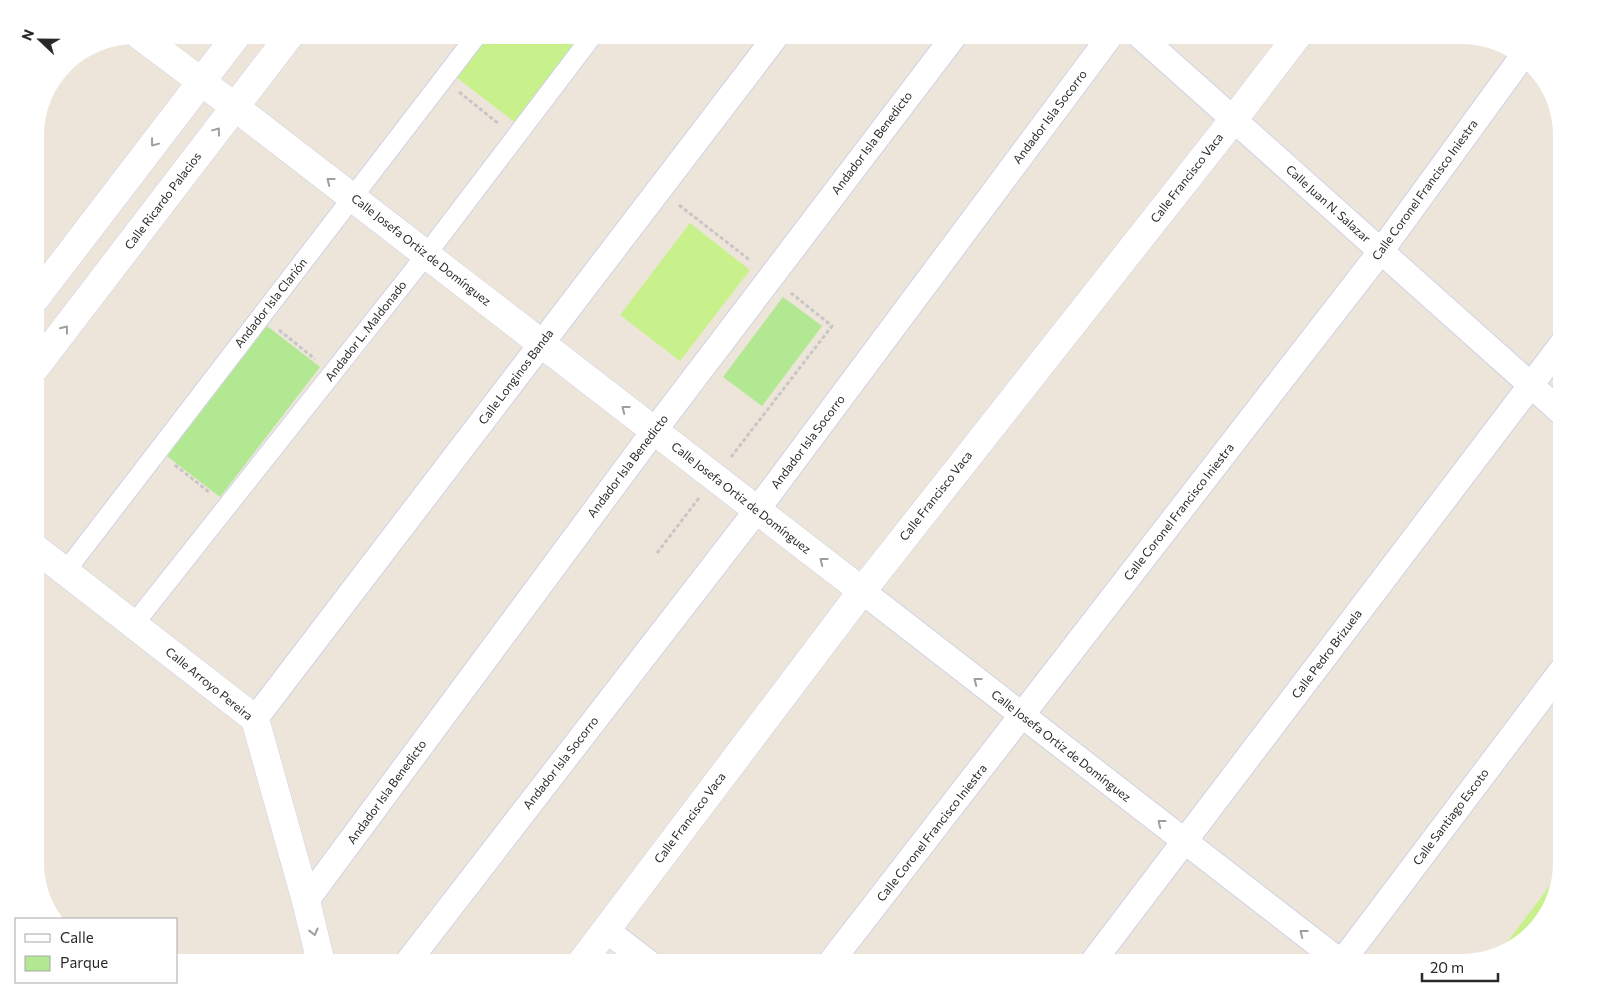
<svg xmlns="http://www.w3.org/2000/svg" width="1597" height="998" viewBox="0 0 1597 998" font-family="Commissioner,sans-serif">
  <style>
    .green { fill: #b1e891 }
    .pitch { fill: #c8f18c }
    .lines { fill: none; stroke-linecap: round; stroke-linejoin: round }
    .pedestrian-casing { stroke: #cfd3e4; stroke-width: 21 }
    .minor-casing { stroke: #cfd3e4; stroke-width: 27 }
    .tertiary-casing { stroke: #cfd3e4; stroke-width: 29 }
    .path { stroke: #c7c7c7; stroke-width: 3; stroke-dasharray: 4 2.5; stroke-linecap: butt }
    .pedestrian { stroke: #fff; stroke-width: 19 }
    .minor { stroke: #fff; stroke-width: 25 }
    .tertiary { stroke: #fff; stroke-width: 28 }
    .oneway { stroke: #9f9f9f }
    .labels { text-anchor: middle; stroke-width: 5; stroke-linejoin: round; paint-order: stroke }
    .street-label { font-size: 12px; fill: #292929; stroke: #fff }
  </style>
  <rect width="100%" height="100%" fill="#ede4da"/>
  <path class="green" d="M783,297L822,326L762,406L723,377Z
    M267,326L320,367L220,497L167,456Z"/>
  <path class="pitch" d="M488,35H584L517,124L456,77Z
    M690,223L750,270L680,361L620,315Z
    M1558,875L1545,918L1512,950L1498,954Z"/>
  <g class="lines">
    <g class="pedestrian-casing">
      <path id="pedestrian" d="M65,572L477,35
        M134,624L426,255L593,35"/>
    </g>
    <g class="minor-casing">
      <path id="minor" d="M1139,35L1562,413
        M862,591L1342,963
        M255,719L777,35
        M306,901L654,431L955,35
        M606,930L649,963
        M407,963L757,510L1111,35
        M830,963L1381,251L1522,57
        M1092,963L1562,344
        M1341,963L1562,670"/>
    </g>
    <g class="tertiary-casing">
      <path id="tertiary" d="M139,35L235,107L862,591
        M35,299L237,35
        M35,368L290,35
        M35,548L255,719L306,901L321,963
        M581,963L862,591L1234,119L1298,35"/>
    </g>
    <path class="path" d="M459,92L499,124
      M679,205L751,261
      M279,330L315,359
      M731,457L832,326L791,293
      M175,465L209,492
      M657,553L699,498"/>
    <use href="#pedestrian" class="pedestrian"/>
    <use href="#minor" class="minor"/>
    <use href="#tertiary" class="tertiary"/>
  </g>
  <defs><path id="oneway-chevron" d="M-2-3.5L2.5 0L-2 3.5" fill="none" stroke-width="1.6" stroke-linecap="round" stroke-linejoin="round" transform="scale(1.25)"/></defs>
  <g class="oneway">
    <use href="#oneway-chevron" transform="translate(217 131) rotate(-53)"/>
    <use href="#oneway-chevron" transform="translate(154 143) rotate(127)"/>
    <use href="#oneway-chevron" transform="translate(330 181) rotate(-142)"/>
    <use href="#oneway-chevron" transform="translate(65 329) rotate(-52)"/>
    <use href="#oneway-chevron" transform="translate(625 409) rotate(-142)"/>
    <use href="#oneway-chevron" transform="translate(823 561) rotate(-142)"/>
    <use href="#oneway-chevron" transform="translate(977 681) rotate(-142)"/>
    <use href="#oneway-chevron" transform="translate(1161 823) rotate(-142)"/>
    <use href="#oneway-chevron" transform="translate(314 932) rotate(76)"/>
    <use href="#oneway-chevron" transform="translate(1303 933) rotate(-142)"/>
  </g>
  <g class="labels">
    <g class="street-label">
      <text transform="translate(1050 117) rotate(-53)" y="4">Andador Isla Socorro</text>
      <text transform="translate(872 143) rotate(-53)" y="4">Andador Isla Benedicto</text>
      <text transform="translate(1187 178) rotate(-52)" y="4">Calle Francisco Vaca</text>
      <text transform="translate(1425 190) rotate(-54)" y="4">Calle Coronel Francisco Iniestra</text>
      <text transform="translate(163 201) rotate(-53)" y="4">Calle Ricardo Palacios</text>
      <text transform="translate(1328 204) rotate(42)" y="4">Calle Juan N. Salazar</text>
      <text transform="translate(421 250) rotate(38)" y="4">Calle Josefa Ortiz de Domínguez</text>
      <text transform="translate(271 303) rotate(-52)" y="4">Andador Isla Clarión</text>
      <text transform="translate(366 331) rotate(-52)" y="4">Andador L. Maldonado</text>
      <text transform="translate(516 377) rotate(-53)" y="4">Calle Longinos Banda</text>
      <text transform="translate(808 442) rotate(-53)" y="4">Andador Isla Socorro</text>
      <text transform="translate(628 466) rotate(-53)" y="4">Andador Isla Benedicto</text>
      <text transform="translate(936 496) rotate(-52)" y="4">Calle Francisco Vaca</text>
      <text transform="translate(741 498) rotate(38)" y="4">Calle Josefa Ortiz de Domínguez</text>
      <text transform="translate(1179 512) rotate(-52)" y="4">Calle Coronel Francisco Iniestra</text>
      <text transform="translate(1327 654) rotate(-53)" y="4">Calle Pedro Brizuela</text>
      <text transform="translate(209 684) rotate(39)" y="4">Calle Arroyo Pereira</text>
      <text transform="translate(1061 746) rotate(38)" y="4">Calle Josefa Ortiz de Domínguez</text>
      <text transform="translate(561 763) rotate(-52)" y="4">Andador Isla Socorro</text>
      <text transform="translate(387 792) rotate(-54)" y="4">Andador Isla Benedicto</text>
      <text transform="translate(1451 817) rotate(-53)" y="4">Calle Santiago Escoto</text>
      <text transform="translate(690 818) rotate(-53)" y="4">Calle Francisco Vaca</text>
      <text transform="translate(932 833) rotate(-52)" y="4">Calle Coronel Francisco Iniestra</text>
    </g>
  </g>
  <path d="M0 0H1597V998H0ZM135 44H1462A91 91 0 0 1 1553 135V863A91 91 0 0 1 1462 954H135A91 91 0 0 1 44 863V135A91 91 0 0 1 135 44Z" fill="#fff" fill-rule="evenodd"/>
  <rect x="15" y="918" width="162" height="65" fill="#ffffff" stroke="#a9a9a9"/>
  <rect x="25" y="934" width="25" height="8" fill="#ffffff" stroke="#a9a9a9"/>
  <text x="60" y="943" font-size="15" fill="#292929">Calle</text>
  <rect x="25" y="956" width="25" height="15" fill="#b1e891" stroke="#a9a9a9"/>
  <text x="60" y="968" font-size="15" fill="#292929">Parque</text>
  <g transform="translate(40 40) rotate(292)" stroke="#ffffff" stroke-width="4" paint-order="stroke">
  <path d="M0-4L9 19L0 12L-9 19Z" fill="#292929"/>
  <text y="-8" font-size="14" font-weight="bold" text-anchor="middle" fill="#292929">N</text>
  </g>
  <path d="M1422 973v8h76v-8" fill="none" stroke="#292929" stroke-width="2.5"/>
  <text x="1430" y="973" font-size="15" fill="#292929" stroke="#ffffff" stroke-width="4" paint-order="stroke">20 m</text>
</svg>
